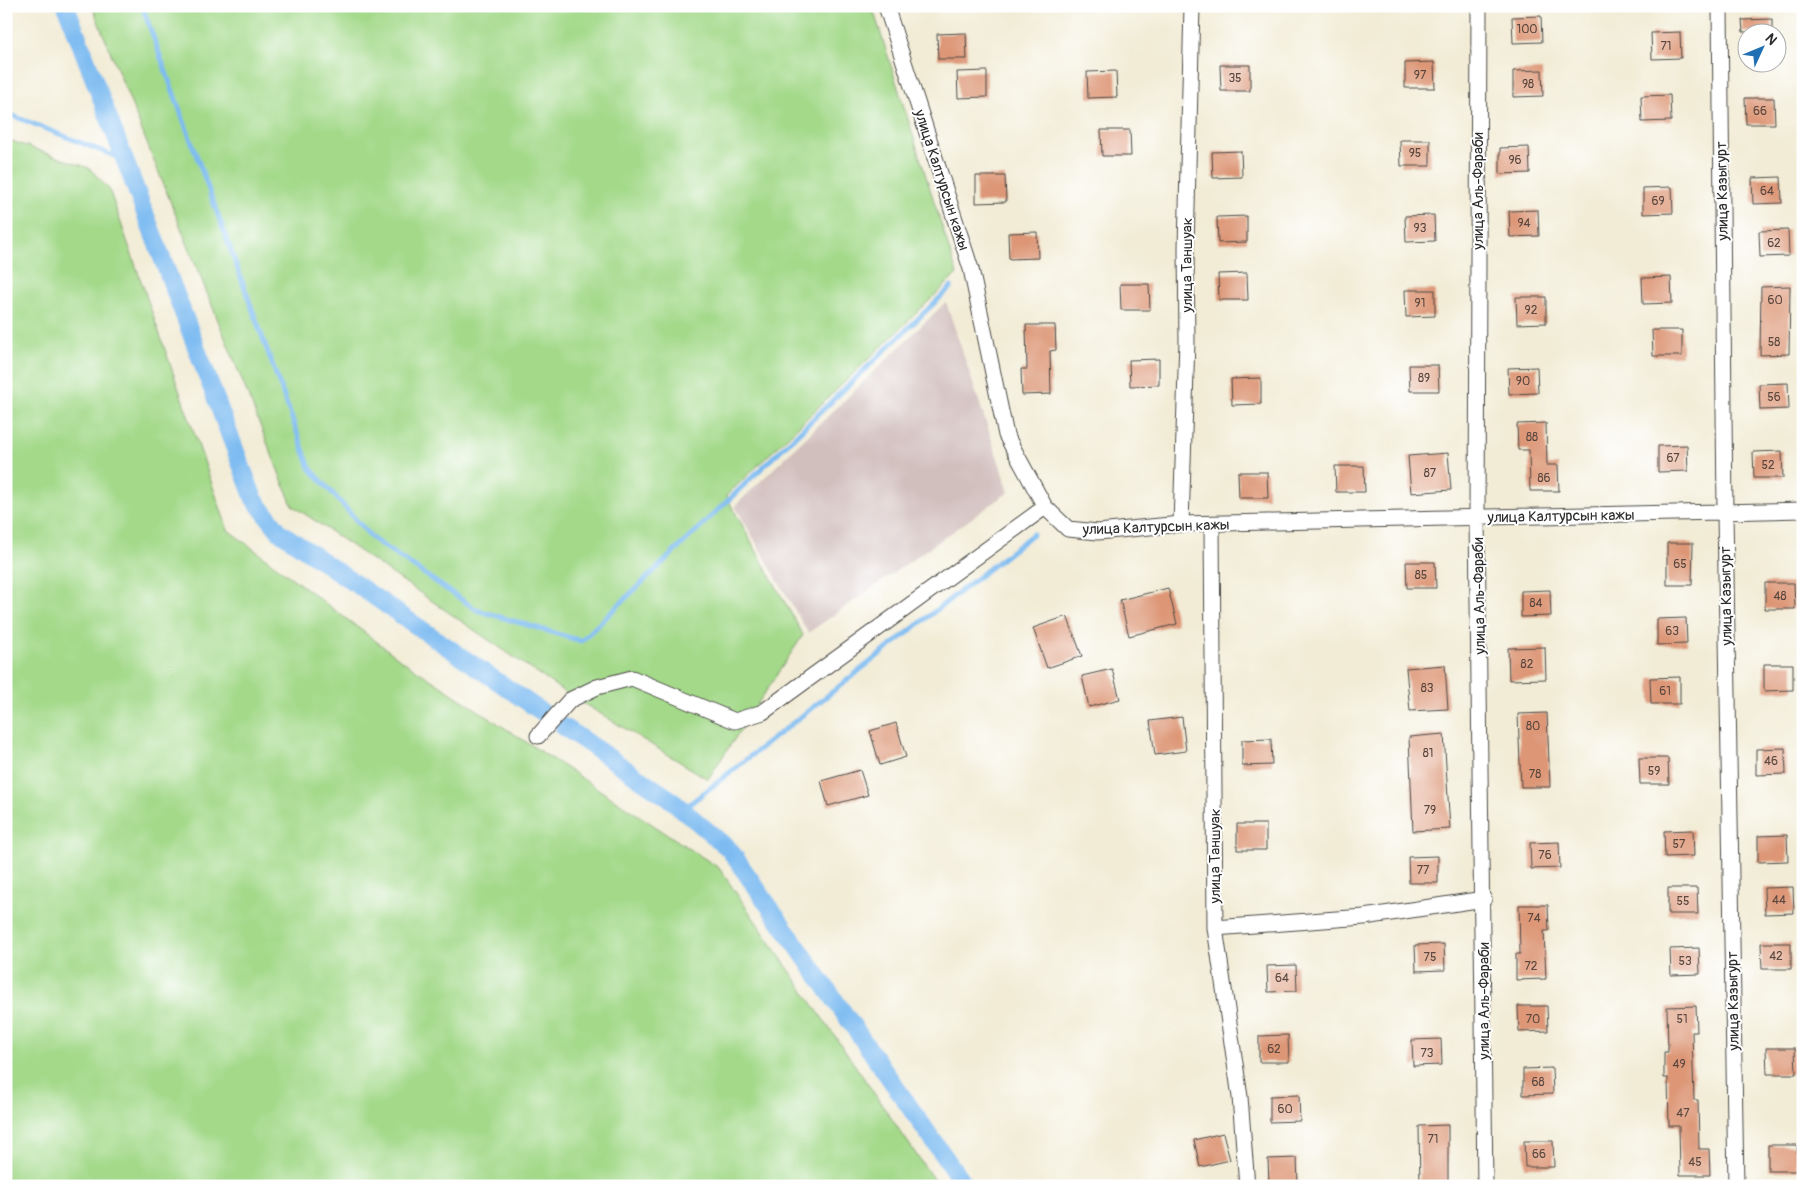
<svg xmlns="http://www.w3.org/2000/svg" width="1809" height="1192" viewBox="0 0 1809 1192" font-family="Pangolin,sans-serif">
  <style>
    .industrial { fill: #d1bfbd }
    .green { fill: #a3d989; stroke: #67825a }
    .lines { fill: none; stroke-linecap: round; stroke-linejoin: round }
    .stream { stroke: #7dbbf1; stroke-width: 5 }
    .canal { stroke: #7dbbf1; stroke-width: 18 }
    .building { fill: #dd9777 }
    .street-casing { stroke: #494845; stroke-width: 17 }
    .street { stroke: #fff; stroke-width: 15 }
    .labels { text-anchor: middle; stroke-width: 4; stroke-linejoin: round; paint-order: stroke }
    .number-label { font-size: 12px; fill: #58463e }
    .street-label { font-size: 15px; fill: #2b2b2b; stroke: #fff }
  </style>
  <rect width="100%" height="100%" fill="#fff"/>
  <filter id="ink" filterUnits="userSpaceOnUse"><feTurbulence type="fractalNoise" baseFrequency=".02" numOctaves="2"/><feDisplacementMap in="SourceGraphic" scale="10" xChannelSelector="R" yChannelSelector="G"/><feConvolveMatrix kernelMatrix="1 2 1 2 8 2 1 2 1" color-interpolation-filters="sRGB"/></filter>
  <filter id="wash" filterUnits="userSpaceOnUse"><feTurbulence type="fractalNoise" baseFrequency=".0096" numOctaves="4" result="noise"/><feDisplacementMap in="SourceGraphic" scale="20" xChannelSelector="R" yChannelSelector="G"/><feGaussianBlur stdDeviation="1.12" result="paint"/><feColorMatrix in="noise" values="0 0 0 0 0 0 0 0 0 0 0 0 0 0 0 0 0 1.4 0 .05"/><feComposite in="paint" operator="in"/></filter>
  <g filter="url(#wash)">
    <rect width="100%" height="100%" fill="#f2ecd6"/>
    <path class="industrial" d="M946,302L1009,492L808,633L735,506Z"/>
    <path class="green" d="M92,6H872L957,274L726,496L803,635L708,779L563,691L292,505Z
      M6,139L89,168L109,189L228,530L401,660L719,868L938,1186H6Z"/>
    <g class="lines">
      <path class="stream" d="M142,6L310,468L373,539L477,610L581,641L951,287
        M6,113L127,161
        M682,810L1033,534"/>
      <path class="canal" d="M66,6L254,499L280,532L542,712
        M564,727L670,799L729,849L965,1186"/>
    </g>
    <g id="blocks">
      <path class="building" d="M1541,16L1542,42L1513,43L1512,17Z
        M1772,19V32H1743L1742,20Z
        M1680,32L1681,58L1652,59L1651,33Z
        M966,33L967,59H938L937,34Z
        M1434,62L1435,88H1405V63Z
        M1220,65H1250V91H1221Z
        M1542,70L1543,96L1513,97V71Z
        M987,71V97L958,98L957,72Z
        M1116,71L1117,97L1088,98L1087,72Z
        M1670,95L1671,121L1642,122L1641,96Z
        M1745,98H1774L1775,124H1746Z
        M1101,130H1130L1131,156H1102Z
        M1400,140H1430V166H1401Z
        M1529,147L1530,173L1500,174V148Z
        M1241,151L1242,177L1213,178L1212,152Z
        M976,176H1005L1006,202L976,203Z
        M1781,177L1782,203L1753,204L1752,178Z
        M1672,187L1673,213L1643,214V188Z
        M1538,210L1539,236L1510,237L1509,211Z
        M1434,215L1435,241L1406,242L1405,216Z
        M1247,216V242L1218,243L1217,217Z
        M1788,230L1789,256L1760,257L1759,231Z
        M1037,232L1038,258L1009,259L1008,233Z
        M1247,273L1248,300H1219L1218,274Z
        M1671,277L1672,303L1643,304L1642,278Z
        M1120,284H1149L1150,310H1121Z
        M1790,286L1789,354L1760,355L1761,287Z
        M1405,290H1435V316L1406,317Z
        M1516,297H1546V323L1517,324Z
        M1026,325H1055L1056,350L1050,351L1051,394L1022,395L1021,369H1027Z
        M1652,330H1682V356H1653Z
        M1159,359V385L1130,386L1129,360Z
        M1409,365H1438L1439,391H1410Z
        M1537,367L1538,393L1509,394L1508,368Z
        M1261,378V404L1232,405L1231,379Z
        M1788,383L1789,409L1760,410L1759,384Z
        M1546,423L1547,465H1558L1559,491H1530L1529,450H1518L1517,424Z
        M1687,445L1688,471L1658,472V446Z
        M1782,451L1783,478H1754L1753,452Z
        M1448,453L1451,490L1411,493L1408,456Z
        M1335,466H1364L1365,492H1336Z
        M1238,472H1267L1268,498H1239Z
        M1667,543H1693L1692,585H1667Z
        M1406,562H1435L1436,588H1407Z
        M1765,583H1794L1795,609H1765Z
        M1168,588L1177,624L1129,636L1120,600Z
        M1550,590L1551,616L1521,617V591Z
        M1067,616L1082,656L1047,668L1033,628Z
        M1686,618L1687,644L1657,645V619Z
        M1545,647L1546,679L1509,680L1508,648Z
        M1764,664H1793V690L1764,691Z
        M1445,665L1448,709L1410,711L1406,668Z
        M1112,669L1120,699L1089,707L1082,676Z
        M1680,677V704H1651L1650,678Z
        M1547,713L1550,787H1521L1518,714Z
        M1182,717L1186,751L1155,755L1150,721Z
        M896,723L906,757L880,765L870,731Z
        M1444,734L1450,829L1413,831L1409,737Z
        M1271,739L1272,765L1242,766V740Z
        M1785,748L1786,774L1756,775V749Z
        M1639,758H1668L1669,784H1640Z
        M860,770L868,795L828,806L821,781Z
        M1237,824H1266V850H1237Z
        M1693,830L1694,856L1665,857L1664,831Z
        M1787,835L1788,861L1758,862V836Z
        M1559,842L1560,868L1531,869L1530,843Z
        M1438,856V883H1409L1408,857Z
        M1793,887L1794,913L1765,914L1764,888Z
        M1668,888H1697L1698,914H1668Z
        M1519,905H1548L1549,931H1544L1546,979L1516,980V954H1520Z
        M1761,943H1791V969H1762Z
        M1444,944L1445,970L1416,971L1415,945Z
        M1699,948L1700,974L1671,975L1670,949Z
        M1296,965L1297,991L1268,992L1267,966Z
        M1518,1006H1547L1548,1031L1519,1032Z
        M1696,1006L1697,1032H1692L1694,1100H1698L1699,1149H1709L1710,1175H1680L1679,1126H1669L1668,1078H1664V1052H1668L1667,1007Z
        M1288,1035L1289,1062H1259V1036Z
        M1441,1039L1442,1065L1413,1066L1412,1040Z
        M1766,1048H1795L1796,1074H1767Z
        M1552,1068L1553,1094L1523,1095V1069Z
        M1299,1095L1300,1121L1270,1122V1096Z
        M1448,1125V1186H1420L1419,1126Z
        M1223,1133L1230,1160L1200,1167L1194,1140Z
        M1524,1141H1553L1554,1167H1525Z
        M1768,1145H1797L1798,1171H1768Z
        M1297,1158L1298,1184L1269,1185L1268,1159Z"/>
    </g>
  </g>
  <g filter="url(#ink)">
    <use href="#blocks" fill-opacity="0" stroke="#494845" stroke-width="1"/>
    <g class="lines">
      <g class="street-casing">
        <path id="street" d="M886,6L971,269L1006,435L1045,507L1068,529L1098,532L1181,524L1803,510
          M1479,6L1477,518L1485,1186
          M1720,6L1725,512L1736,1186
          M1181,524L1187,341L1186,248L1192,6
          M1212,525L1215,928L1240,1097L1247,1186
          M538,736L570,700L597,687L632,678L735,721L763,712L1045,507
          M1215,928L1364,917L1484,899"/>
      </g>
      <use href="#street" class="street"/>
    </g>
  </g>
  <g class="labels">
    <g class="number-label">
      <text x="1527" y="33">100</text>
      <text x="1666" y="50">71</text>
      <text x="1420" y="79">97</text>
      <text x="1235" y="82">35</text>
      <text x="1528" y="88">98</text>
      <text x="1760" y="115">66</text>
      <text x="1415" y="157">95</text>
      <text x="1515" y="164">96</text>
      <text x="1767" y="195">64</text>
      <text x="1658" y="205">69</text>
      <text x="1524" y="227">94</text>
      <text x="1420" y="232">93</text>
      <text x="1774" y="247">62</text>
      <text x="1775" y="304">60</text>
      <text x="1420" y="307">91</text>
      <text x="1531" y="314">92</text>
      <text x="1774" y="346">58</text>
      <text x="1424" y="382">89</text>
      <text x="1523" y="385">90</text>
      <text x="1774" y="401">56</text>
      <text x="1532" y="441">88</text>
      <text x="1673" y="462">67</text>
      <text x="1768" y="469">52</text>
      <text x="1430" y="477">87</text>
      <text x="1544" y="482">86</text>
      <text x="1680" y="568">65</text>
      <text x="1421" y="579">85</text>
      <text x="1780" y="600">48</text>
      <text x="1536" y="607">84</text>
      <text x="1672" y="635">63</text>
      <text x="1527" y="668">82</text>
      <text x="1427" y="692">83</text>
      <text x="1665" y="695">61</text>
      <text x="1533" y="730">80</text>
      <text x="1428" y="757">81</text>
      <text x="1771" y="765">46</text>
      <text x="1654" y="775">59</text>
      <text x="1535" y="778">78</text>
      <text x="1430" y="814">79</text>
      <text x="1679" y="848">57</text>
      <text x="1545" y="859">76</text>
      <text x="1423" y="874">77</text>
      <text x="1779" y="904">44</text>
      <text x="1683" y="905">55</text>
      <text x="1534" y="922">74</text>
      <text x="1776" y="960">42</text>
      <text x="1430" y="961">75</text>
      <text x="1685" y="965">53</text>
      <text x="1531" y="970">72</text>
      <text x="1282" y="982">64</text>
      <text x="1533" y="1023">70</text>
      <text x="1682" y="1023">51</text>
      <text x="1274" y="1053">62</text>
      <text x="1427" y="1057">73</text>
      <text x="1679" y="1068">49</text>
      <text x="1538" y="1086">68</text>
      <text x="1285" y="1113">60</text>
      <text x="1683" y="1117">47</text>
      <text x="1433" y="1143">71</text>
      <text x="1539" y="1158">66</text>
      <text x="1695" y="1166">45</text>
    </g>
    <g class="street-label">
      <text transform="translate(942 180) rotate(72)" y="5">улица Калтурсын кажы</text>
      <text transform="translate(1478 191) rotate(-90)" y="5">улица Аль-Фараби</text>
      <text transform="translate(1722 191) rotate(-91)" y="5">улица Казыгурт</text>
      <text transform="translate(1187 265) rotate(-90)" y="5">улица Таншуак</text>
      <text transform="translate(1561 516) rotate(-1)" y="5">улица Калтурсын кажы</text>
      <text transform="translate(1156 527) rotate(-2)" y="5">улица Калтурсын кажы</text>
      <text transform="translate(1479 596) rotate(-91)" y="5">улица Аль-Фараби</text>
      <text transform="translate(1726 596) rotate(-91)" y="5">улица Казыгурт</text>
      <text transform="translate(1215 856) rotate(-90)" y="5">улица Таншуак</text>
      <text transform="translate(1484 1001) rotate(-90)" y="5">улица Аль-Фараби</text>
      <text transform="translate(1733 1001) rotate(-91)" y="5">улица Казыгурт</text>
    </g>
  </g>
  <rect width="1809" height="1192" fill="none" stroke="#fff" stroke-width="25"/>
  <g transform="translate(1762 48) rotate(46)"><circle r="24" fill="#ffffff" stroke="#aaaaaa"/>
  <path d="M0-4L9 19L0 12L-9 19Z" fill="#1f6fb2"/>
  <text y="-8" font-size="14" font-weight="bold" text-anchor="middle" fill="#2b2b2b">N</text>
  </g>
</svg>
